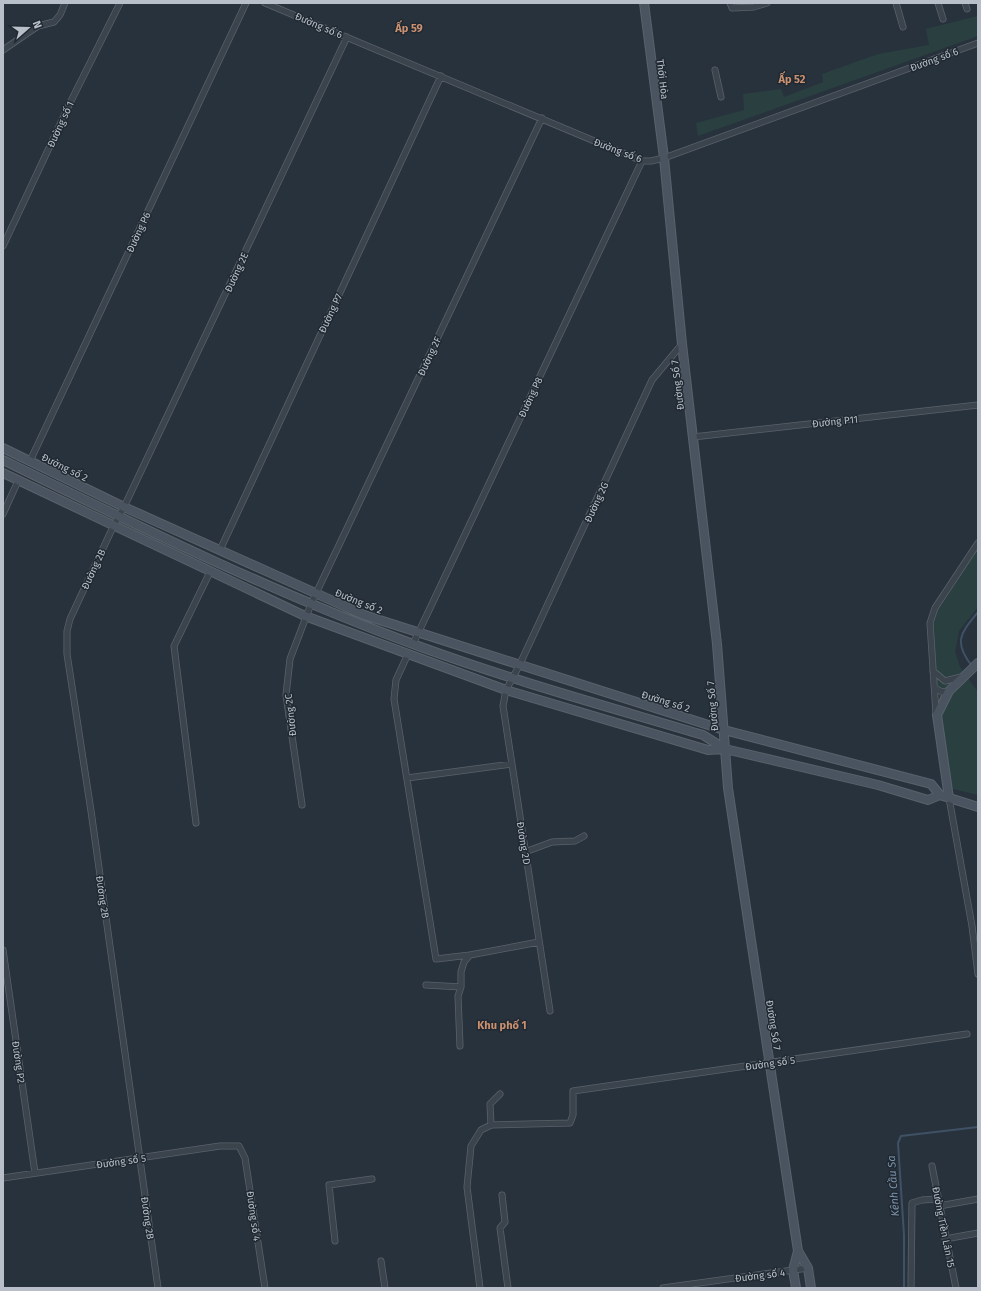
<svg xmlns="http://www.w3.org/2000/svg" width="981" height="1291" viewBox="0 0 981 1291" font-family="'Fira Sans',sans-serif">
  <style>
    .green { fill: #2a3f3f }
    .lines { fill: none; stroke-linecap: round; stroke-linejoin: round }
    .stream { stroke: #3f5164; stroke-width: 2 }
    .street-casing { stroke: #59626b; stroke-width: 7 }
    .secondary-casing { stroke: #59626b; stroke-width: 10 }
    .street { stroke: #3b444d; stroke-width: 5.5 }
    .secondary { stroke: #4a5460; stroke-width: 8 }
    .labels { text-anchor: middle; stroke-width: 3; stroke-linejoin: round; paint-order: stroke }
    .street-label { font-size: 10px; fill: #b8bfc8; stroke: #202932 }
    .neighbourhood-label { font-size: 11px; font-weight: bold; fill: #ca9170; stroke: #202932 }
    .water-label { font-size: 11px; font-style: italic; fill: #7b92a8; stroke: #202932 }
  </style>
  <rect width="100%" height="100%" fill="#28323d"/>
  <path class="green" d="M978,16V36L698,136L696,123L744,110L743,94L781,89L784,97L823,82L822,74L878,54L929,45L926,29Z
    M978,549V607L959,631L955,652L960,667L978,692V795L949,788L931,629L937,612Z"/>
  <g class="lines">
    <path class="stream" d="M972,666C952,641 962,632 978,612
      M904,1288V1235L898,1143L901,1136L978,1127"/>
    <g class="street-casing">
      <path id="street" d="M265,3L642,161H651L664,158L978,43
        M730,3L732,8L754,7L767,3
        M896,3L903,27
        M938,3L943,19
        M965,3L967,9
        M3,50L38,26L54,22L60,15L65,3
        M715,70L721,97
        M3,246L71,101L120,3
        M693,437L978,405
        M30,461L246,3
        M3,514L18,481
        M220,550L441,76
        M413,644L642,161
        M408,654L396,680L394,699L436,959L470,955
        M933,671L945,681L961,677
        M935,688L942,692L949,691
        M936,714L930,623L935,608L978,543
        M407,778L512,764
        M949,798L972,926L978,974
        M302,805L286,695L290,659L311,604L542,118
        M196,823L174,646L210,572
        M525,852L552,842L575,841L584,836
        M3,950L35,1173
        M426,985L461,987
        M550,1011L503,706L506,690L519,666L652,380L682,344
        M460,1046L458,996L461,987V972L464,962L470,955L539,942
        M491,1125L490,1104L500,1094
        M932,1166L956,1288
        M3,1178L220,1146H239L245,1158L265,1288
        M502,1195L505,1222L500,1228L508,1288
        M939,1206L978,1199
        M945,1239L978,1233
        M335,1241L329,1185L372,1179
        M381,1261L385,1288
        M158,1288L91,811L67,654V631L70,619L113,527L124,507L347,37
        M480,1288L467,1187L471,1146L481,1130L491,1125L570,1123L573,1115V1091L967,1034
        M663,1288L808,1268
        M911,1288L912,1203L922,1200L938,1199"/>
    </g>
    <g class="secondary-casing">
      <path id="secondary" d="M644,3L664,158L682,344L717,644L728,788L798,1251L793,1270L796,1288
        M3,448L124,507L364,615L724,730L931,784L940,795L978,807
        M3,460C140,527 278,595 421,647C514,681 609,707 703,735L725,749
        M3,473L305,616L506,690L708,750L725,749L878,785L928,800L940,795
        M949,798L937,715L949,691L978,663
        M798,1251L808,1268L811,1288"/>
    </g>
    <use href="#street" class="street"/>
    <use href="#secondary" class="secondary"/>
  </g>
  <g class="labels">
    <g class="street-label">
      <text transform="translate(319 25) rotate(23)" y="4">Đường số 6</text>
      <text transform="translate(934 59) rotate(-20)" y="4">Đường số 6</text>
      <text transform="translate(663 79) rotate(83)" y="4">Thới Hòa</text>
      <text transform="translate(60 124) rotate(-65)" y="4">Đường số 1</text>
      <text transform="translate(618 150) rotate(21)" y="4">Đường số 6</text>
      <text transform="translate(138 232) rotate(-65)" y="4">Đường P6</text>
      <text transform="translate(236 272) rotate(-65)" y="4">Đường 2E</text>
      <text transform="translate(330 313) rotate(-65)" y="4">Đường P7</text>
      <text transform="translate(429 356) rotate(-65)" y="4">Đường 2F</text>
      <text transform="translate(677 385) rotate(-97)" y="4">Đường Số 7</text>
      <text transform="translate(530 397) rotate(-65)" y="4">Đường P8</text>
      <text transform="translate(835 421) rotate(-6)" y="4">Đường P11</text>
      <text transform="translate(65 467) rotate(26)" y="4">Đường số 2</text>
      <text transform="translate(596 502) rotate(-65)" y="4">Đường 2G</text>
      <text transform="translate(93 569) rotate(-65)" y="4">Đường 2B</text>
      <text transform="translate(359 601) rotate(22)" y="4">Đường số 2</text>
      <text transform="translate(666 701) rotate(17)" y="4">Đường số 2</text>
      <text transform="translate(712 706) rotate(-95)" y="4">Đường Số 7</text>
      <text transform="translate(290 715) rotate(-96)" y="4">Đường 2C</text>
      <text transform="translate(524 843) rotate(81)" y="4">Đường 2D</text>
      <text transform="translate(103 897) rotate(82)" y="4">Đường 2B</text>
      <text transform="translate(774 1025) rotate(81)" y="4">Đường Số 7</text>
      <text transform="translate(19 1062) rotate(82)" y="4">Đường P2</text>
      <text transform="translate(770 1063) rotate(-8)" y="4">Đường số 5</text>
      <text transform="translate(121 1161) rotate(-8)" y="4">Đường số 5</text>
      <text transform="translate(254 1216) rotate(82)" y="4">Đường số 4</text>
      <text transform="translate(148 1218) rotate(82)" y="4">Đường 2B</text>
      <text transform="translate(944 1227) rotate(79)" y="4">Đường Tiền Lân 15</text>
      <text transform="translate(760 1275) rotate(-7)" y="4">Đường số 4</text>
    </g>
    <g class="neighbourhood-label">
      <text x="409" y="32">Ấp 59</text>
      <text x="792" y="83">Ấp 52</text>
      <text x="502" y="1029">Khu phố 1</text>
    </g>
    <g class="water-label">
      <text transform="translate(893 1186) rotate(-94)" y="4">Kênh Cầu Sa</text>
    </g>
  </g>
  <rect width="981" height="1291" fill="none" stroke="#b8bfc8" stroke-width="8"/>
  <g transform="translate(28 28) rotate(70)" stroke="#202932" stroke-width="3" paint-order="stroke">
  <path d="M0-3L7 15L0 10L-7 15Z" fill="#b8bfc8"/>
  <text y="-6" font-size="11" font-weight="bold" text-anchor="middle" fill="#b8bfc8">N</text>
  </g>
</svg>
